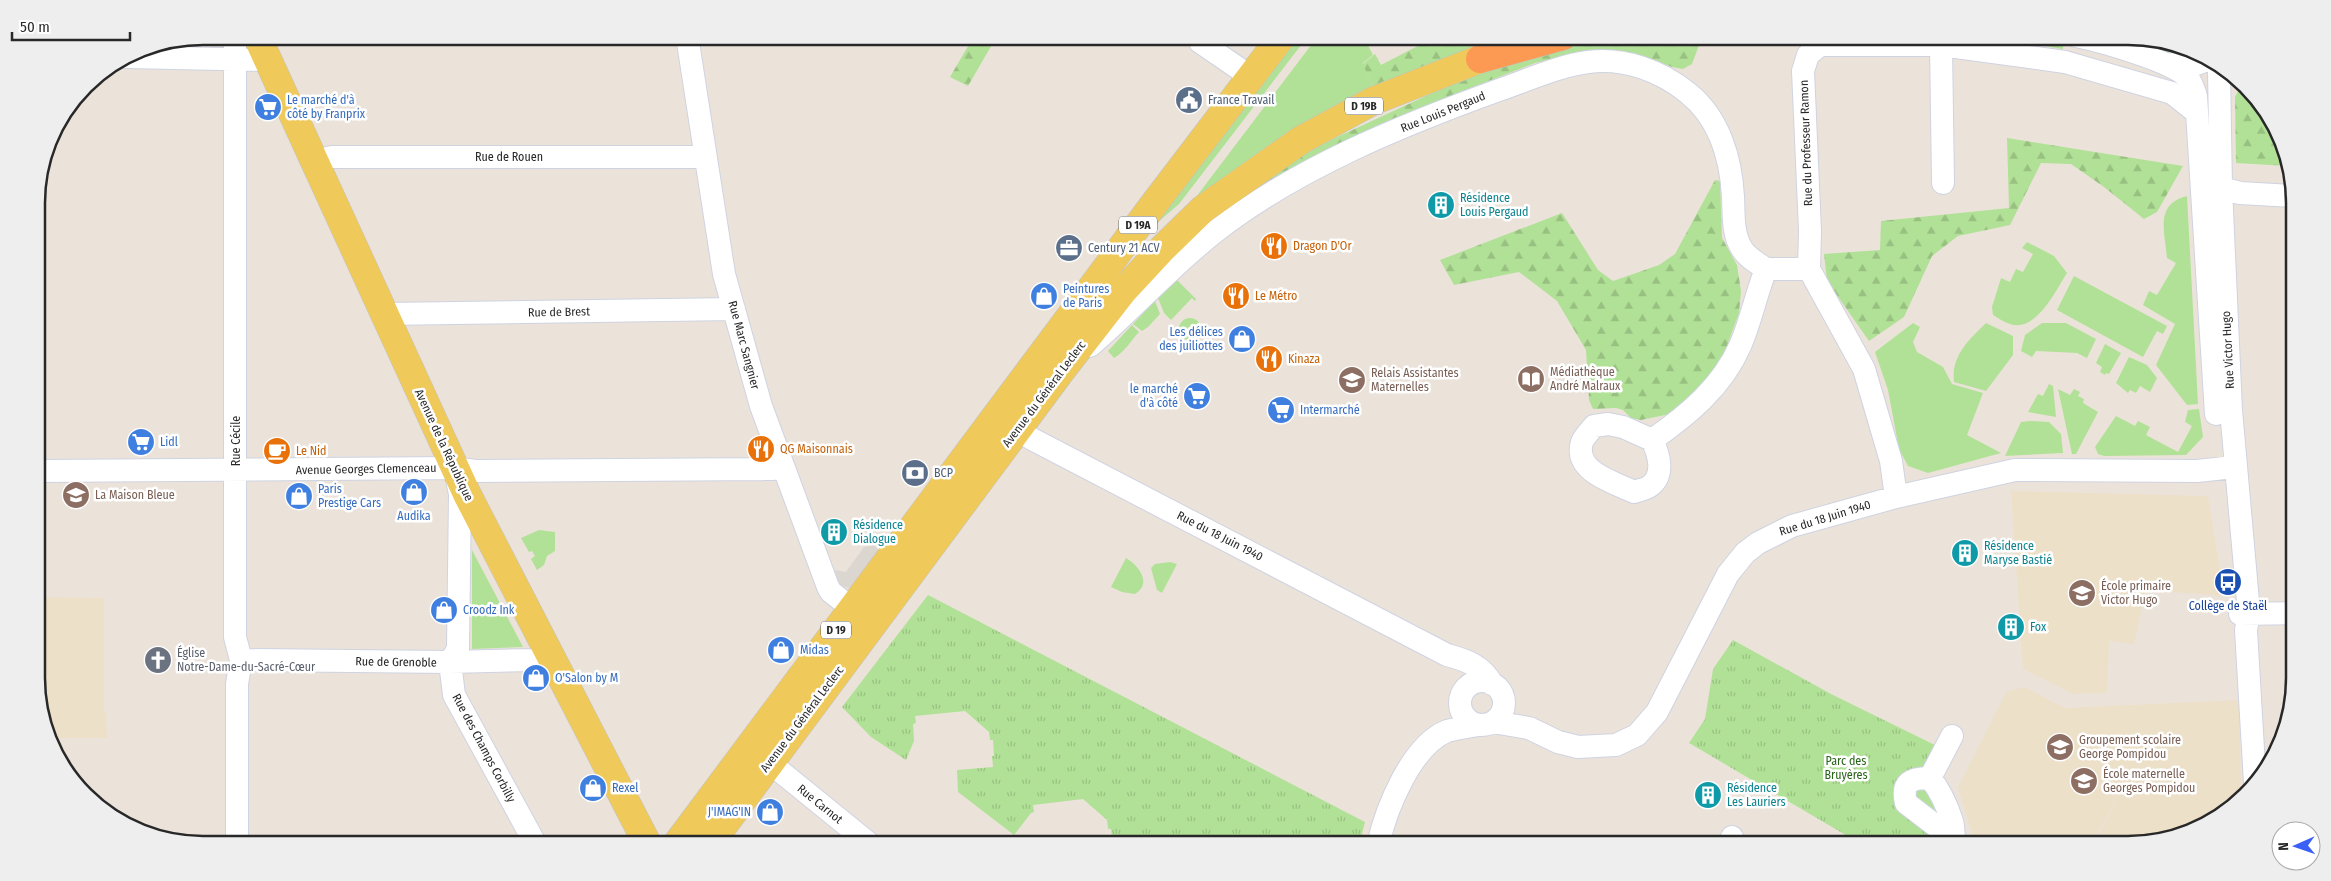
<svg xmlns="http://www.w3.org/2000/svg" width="2331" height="881" viewBox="0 0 2331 881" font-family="'Fira Sans Condensed',sans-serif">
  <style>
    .education { fill: #ede0c9 }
    .grass { fill: #b1e196 }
    .forest { fill: url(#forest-firs) }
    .park { fill: url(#park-tufts) }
    .plaza { fill: #dbd6d0 }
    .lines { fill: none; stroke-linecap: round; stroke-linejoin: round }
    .minor-casing { stroke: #cfd3e1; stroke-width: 24 }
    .major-casing { stroke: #c3c3c3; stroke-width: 29 }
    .highway-casing { stroke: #c3c3c3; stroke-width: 29 }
    .minor { stroke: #fff; stroke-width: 22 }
    .major { stroke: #efca5b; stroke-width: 28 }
    .highway { stroke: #fc9a53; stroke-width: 28 }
    .labels { text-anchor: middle; stroke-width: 5; stroke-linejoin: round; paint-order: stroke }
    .shield { fill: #fff; stroke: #686868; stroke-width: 1 }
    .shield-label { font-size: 11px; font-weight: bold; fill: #282828 }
    .shop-label { font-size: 12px; fill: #366cbe; stroke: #fff; text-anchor: start }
    .service-label { font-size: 12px; fill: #4e5e75; stroke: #fff; text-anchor: start }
    .street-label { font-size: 12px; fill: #282828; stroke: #fff }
    .culture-label { font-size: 12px; fill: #0d838f; stroke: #fff; text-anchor: start }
    .food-label { font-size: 12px; fill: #c56008; stroke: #fff; text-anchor: start }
    .education-label { font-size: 12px; fill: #785e54; stroke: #fff; text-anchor: start }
    .transit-label { font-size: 12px; fill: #164399; stroke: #fff }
    .worship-label { font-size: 12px; fill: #5b616d; stroke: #fff; text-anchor: start }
    .park-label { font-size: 12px; fill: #2a641a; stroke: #fff }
    .rim { fill: none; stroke: #282828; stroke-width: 2.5 }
  </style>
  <defs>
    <pattern id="forest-firs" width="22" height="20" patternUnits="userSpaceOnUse" patternTransform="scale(1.25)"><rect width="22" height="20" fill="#b1e196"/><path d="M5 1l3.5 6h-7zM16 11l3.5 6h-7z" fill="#98c181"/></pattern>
    <pattern id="park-tufts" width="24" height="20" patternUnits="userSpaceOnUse" patternTransform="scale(1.25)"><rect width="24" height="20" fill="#b1e196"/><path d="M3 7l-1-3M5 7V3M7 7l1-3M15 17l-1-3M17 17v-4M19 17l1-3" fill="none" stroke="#98c181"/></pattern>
  </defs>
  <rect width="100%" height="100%" fill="#ebe3da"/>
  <path class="education" d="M2011,491L2208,496L2224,596L2146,590L2134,644L2109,641L2107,693L2073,694L2023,669Z
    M39,597L104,598V712H106L107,738H53L39,710Z
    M2024,687L2065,708L2239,700L2241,798L2230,810L2182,836L2138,844H2094L2127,778L2092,844H1975L1958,787L2006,692Z"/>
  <path class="grass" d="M1293,36H1308L1179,204L1150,229Z
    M1318,36H1363L1373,55L1363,63L1373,89L1121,278L1154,237L1193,201Z
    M2187,196L2198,404L2187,405L2156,365L2175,324L2143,305L2149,291L2157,295L2176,263L2167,258C2165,233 2154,204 2187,196Z
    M2027,242L2054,256L2067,273C2056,290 2036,333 2010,324C2004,322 1998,318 1993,315L1992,307L2001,278L2010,282L2016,269L2023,272L2033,254L2022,248Z
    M2074,276L2167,326L2163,334L2157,331L2143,357L2057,310Z
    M1177,280L1196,299L1195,301L1192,298L1171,320L1164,313L1158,298Z
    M1155,301L1160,314L1148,327L1142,331L1133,324Z
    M1179 329a11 11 0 1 1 22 0a11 11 0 1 1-22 0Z
    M1913,323L1920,327L1913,342L1917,352L1943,367L1952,384L1983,393L1967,435L2001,453L1928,473L1908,466L1899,449L1888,390L1875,352Z
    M1986,323L2013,336V355L1986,391L1954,382C1951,355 1969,340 1986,323Z
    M2042,323H2066L2096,339L2087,358L2077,353L2036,351L2032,357L2021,351L2025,335Z
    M1132,325L1139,332C1131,340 1126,351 1114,358L1108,351Z
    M2105,344L2121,353L2109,374L2106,373L2105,375L2100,372L2102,367L2096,363Z
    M2129,357L2147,365L2157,378L2150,392L2140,386L2136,393L2130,390L2128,393L2116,383Z
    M2049,384L2053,386L2056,417L2028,412L2038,394L2043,396Z
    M2058,389L2070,395L2074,389L2080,392L2078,396L2084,399L2083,403L2098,412L2076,454H2072Z
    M2199,409L2203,437L2186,455L2104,456L2098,454L2095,447L2116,416L2135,426L2138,421L2150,427L2146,435L2178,452L2192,426L2185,422L2188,410Z
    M2030,421L2049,422L2061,434L2063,453L2005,456L2021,422Z
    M539,530L555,532V551L547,556L544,565L537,570L531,559L535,556L532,551L529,552L521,538Z
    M472,550L523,647L472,649Z
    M1126,558C1138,565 1153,583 1135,594L1122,592L1111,587Z
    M1170,562L1177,564L1162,593L1157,590L1151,568L1155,564Z
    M1927,780L1949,827L1913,799L1919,783Z"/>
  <path class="forest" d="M974,36H997L968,86L950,77Z
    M1437,36H1514L1373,89L1363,64L1375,54L1381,65Z
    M1586,36L1642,40H1701L1692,64L1683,69L1672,67L1641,55L1610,51L1575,54L1535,63L1445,98L1195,232L1232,201L1307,151L1469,76L1570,46Z
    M1981,36H2020L2063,44V49Z
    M2118,36L2181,45L2189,50L2171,55Z
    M2241,85C2269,103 2279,135 2289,166L2236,163L2235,97Z
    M2007,138L2183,166L2157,212L2144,219L2104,187L2071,164L2041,163L2010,225L1958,236L1932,256L1904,317L1869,341L1827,281L1824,254L1880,250L1881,221L2009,208Z
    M1715,180L1720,181L1722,238L1737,265L1741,291L1739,313L1724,354L1713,372L1690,398L1670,414L1641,420L1631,418L1623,410L1616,408L1593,409L1589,400L1586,350L1557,301L1519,272L1454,285L1440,260L1562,213L1598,270L1613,281L1659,265L1675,254Z"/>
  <path class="park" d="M928,595L1365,822L1359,845H1113L1111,829H1108L1107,820L1083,799L1033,805L1034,812L1031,813L1014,835L958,792L957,770L993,767L992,756H994L993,740H990L989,732L965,711L915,716L916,723L913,724L914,741L906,760L871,737L842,707Z
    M1733,640L1831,694L1945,750L1909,782L1940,844H1861L1689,743L1705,719L1713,669Z"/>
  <path class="plaza" d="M874,545L882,554L856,586L848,588L838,584L835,570L846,572L864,547Z"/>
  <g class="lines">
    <g class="minor-casing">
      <path id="minor" d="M235,36V637L241,660L237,684V845
        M687,36L724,274L761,406L828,587L831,592L865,619
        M1198,36L1200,42L1238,68L1250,79
        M2076,36C2100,41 2173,61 2188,78C2192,83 2194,90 2196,96L2216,414
        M1941,45L1943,183
        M126,57L268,60
        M2167,64L2194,65L2205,61
        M2219,70L2221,188L2231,410L2249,613L2246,630L2255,783
        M314,161L332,157H705
        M2208,189L2221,188L2240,193L2293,196
        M384,314L734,309
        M1090,346C1133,309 1171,266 1216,231C1297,168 1402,125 1499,90C1528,80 1558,66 1588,62C1624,57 1661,71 1688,93C1719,118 1731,158 1733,197C1734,214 1732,233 1742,249C1747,257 1757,263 1766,269
        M1003,420L1032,439L1447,655C1466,660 1483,666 1492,684
        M1608,424L1623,427L1652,440C1659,454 1665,475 1650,486C1646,489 1639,490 1634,492C1614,482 1573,472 1582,442C1584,437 1590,431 1594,426Z
        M1652,440C1688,415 1722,387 1740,346C1751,321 1756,294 1766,269H1809
        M38,471L454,468L475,471L773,469L782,465
        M457,479L460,494L458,649L450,662L454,695L536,845
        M1896,497L1891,461L1864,369L1809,269L1810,231L1803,71L1808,55L1820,45H1941L2065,62L2172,93L2196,112
        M2240,614L2295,613
        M241,660L450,662L534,660L549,654
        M1460 703a22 22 0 1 1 44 0a22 22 0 1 1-44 0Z
        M1493,722L1529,728L1558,742L1578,747L1616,745L1637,735L1657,712L1728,574L1745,553L1758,543L1792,526L1896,497L2015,470L2197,471L2234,467
        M770,763L871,845
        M1930,778L1952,736
        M1952,834L1936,826L1906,803C1901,782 1911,778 1930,778C1940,790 1947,806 1952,821C1954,828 1953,836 1955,844
        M1729,844L1732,837
        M1378,845C1386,809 1411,746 1447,731C1457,728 1468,727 1478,725"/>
    </g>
    <g class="major-casing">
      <path id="major" d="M257,36L467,494L648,845
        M676,845L1154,204L1282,36
        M709,845L1061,371L1123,291L1162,249L1203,209L1301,140L1373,101L1503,50"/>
    </g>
    <g class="highway-casing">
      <path id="highway" d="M1480,59L1563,36"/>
    </g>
    <use href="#minor" class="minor"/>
    <use href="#major" class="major"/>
    <use href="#highway" class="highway"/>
  </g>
  <defs>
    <g id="civic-disc" transform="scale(1.4375)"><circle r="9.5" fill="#5c6f8a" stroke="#fff"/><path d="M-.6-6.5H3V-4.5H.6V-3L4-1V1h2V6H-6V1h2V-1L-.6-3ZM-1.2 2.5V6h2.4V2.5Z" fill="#fff"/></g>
    <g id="supermarket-disc" transform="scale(1.4375)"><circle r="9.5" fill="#3f7fe0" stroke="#fff"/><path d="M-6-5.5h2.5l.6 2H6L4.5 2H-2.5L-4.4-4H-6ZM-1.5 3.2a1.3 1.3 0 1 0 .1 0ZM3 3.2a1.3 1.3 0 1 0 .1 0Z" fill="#fff"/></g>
    <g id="building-disc" transform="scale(1.4375)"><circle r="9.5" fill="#0f9aa8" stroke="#fff"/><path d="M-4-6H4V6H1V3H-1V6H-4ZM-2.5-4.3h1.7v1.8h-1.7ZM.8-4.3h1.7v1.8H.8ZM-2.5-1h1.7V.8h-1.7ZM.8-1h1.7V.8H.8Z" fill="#fff"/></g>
    <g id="restaurant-disc" transform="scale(1.4375)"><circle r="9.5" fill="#e8710a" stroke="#fff"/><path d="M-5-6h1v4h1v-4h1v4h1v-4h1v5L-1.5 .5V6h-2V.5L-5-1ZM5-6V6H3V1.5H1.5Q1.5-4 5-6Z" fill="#fff"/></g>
    <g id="office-disc" transform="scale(1.4375)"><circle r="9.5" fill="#5c6f8a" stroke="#fff"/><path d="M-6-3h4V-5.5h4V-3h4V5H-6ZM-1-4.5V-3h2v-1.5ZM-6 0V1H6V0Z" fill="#fff"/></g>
    <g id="shop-disc" transform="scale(1.4375)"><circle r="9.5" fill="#3f7fe0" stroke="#fff"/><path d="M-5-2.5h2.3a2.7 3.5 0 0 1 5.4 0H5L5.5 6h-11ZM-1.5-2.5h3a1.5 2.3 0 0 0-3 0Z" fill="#fff"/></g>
    <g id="library-disc" transform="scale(1.4375)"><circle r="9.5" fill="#8d6e63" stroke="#fff"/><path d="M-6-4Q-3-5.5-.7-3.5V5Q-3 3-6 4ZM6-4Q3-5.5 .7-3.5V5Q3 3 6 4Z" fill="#fff"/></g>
    <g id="school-disc" transform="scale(1.4375)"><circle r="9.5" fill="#8d6e63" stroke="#fff"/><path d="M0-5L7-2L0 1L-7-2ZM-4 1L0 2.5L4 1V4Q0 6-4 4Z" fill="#fff"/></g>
    <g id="cafe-disc" transform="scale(1.4375)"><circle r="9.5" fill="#e8710a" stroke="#fff"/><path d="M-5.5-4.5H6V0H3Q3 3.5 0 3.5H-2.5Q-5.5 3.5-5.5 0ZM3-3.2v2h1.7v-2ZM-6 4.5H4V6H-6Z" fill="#fff"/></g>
    <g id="bank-disc" transform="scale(1.4375)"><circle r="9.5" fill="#5c6f8a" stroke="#fff"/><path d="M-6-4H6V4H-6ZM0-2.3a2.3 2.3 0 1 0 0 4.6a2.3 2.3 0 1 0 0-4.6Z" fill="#fff"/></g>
    <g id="bus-disc" transform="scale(1.4375)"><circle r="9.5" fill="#1a4fb4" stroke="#fff"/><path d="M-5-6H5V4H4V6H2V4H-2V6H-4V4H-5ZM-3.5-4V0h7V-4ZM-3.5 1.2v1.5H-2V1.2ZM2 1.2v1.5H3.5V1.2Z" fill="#fff"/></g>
    <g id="church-disc" transform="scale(1.4375)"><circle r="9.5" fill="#6b7280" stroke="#fff"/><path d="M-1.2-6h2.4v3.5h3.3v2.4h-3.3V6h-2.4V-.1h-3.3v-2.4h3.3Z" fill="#fff"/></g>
  </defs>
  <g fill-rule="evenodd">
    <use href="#civic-disc" x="1189" y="100"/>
    <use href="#supermarket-disc" x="268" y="107"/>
    <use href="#building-disc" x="1441" y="205"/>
    <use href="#restaurant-disc" x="1274" y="246"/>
    <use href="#office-disc" x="1069" y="248"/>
    <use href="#shop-disc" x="1044" y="296"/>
    <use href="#restaurant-disc" x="1236" y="296"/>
    <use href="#shop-disc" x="1242" y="339"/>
    <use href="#restaurant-disc" x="1269" y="359"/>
    <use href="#library-disc" x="1531" y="379"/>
    <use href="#school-disc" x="1352" y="380"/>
    <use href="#supermarket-disc" x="1197" y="396"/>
    <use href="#supermarket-disc" x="1281" y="410"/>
    <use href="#supermarket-disc" x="141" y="442"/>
    <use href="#restaurant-disc" x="761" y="449"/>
    <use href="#cafe-disc" x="277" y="451"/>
    <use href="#bank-disc" x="915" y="473"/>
    <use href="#shop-disc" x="414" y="492"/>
    <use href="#school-disc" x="76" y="495"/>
    <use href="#shop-disc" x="299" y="496"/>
    <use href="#building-disc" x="834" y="532"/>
    <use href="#building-disc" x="1965" y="553"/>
    <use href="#bus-disc" x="2228" y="582"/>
    <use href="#school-disc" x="2082" y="593"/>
    <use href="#shop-disc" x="444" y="610"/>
    <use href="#building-disc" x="2011" y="627"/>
    <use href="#shop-disc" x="781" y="650"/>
    <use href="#church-disc" x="158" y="660"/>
    <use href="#shop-disc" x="536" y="678"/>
    <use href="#school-disc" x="2060" y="747"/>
    <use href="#school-disc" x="2084" y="781"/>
    <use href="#shop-disc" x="593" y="788"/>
    <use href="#building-disc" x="1708" y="795"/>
    <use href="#shop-disc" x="770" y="812"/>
  </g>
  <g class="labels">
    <g class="shield">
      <rect x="1345" y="97.5" width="38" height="17" rx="4"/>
      <rect x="1119" y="216.5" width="38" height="17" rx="4"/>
      <rect x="821" y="621.5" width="30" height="17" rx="4"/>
    </g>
    <g class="shield-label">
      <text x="1364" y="110">D 19B</text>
      <text x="1138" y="229">D 19A</text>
      <text x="836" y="634">D 19</text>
    </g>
    <g class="shop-label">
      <text x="287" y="104">Le marché d'à<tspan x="287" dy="14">côté by Franprix</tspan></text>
      <text x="1063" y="293">Peintures<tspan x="1063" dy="14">de Paris</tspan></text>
      <text x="1223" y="336" text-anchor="end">Les délices<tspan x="1223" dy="14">des juiliottes</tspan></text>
      <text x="1178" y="393" text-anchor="end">le marché<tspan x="1178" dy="14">d'à côté</tspan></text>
      <text x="1300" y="414">Intermarché</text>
      <text x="160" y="446">Lidl</text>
      <text x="318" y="493">Paris<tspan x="318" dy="14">Prestige Cars</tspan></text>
      <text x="414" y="520" text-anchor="middle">Audika</text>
      <text x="463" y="614">Croodz Ink</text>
      <text x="800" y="654">Midas</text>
      <text x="555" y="682">O'Salon by M</text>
      <text x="612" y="792">Rexel</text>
      <text x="751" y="816" text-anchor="end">J'IMAG'IN</text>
    </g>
    <g class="service-label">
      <text x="1208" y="104">France Travail</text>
      <text x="1088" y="252">Century 21 ACV</text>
      <text x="934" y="477">BCP</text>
    </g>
    <g class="street-label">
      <text transform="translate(1443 112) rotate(-22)" y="4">Rue Louis Pergaud</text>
      <text transform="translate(1806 143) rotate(-92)" y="4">Rue du Professeur Ramon</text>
      <text x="509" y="161">Rue de Rouen</text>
      <text transform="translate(559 312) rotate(-1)" y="4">Rue de Brest</text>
      <text transform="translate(744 345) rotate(75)" y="4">Rue Marc Sangnier</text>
      <text transform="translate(2228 350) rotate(-93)" y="4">Rue Victor Hugo</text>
      <text transform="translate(1044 394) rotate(-53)" y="4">Avenue du Général Leclerc</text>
      <text transform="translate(236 441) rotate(-90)" y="4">Rue Cécile</text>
      <text transform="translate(444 445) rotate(65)" y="4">Avenue de la République</text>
      <text transform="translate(366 469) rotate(-1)" y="4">Avenue Georges Clemenceau</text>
      <text transform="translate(1825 518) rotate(-17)" y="4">Rue du 18 Juin 1940</text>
      <text transform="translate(1220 536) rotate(27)" y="4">Rue du 18 Juin 1940</text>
      <text transform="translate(396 662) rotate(1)" y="4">Rue de Grenoble</text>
      <text transform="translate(802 719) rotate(-53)" y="4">Avenue du Général Leclerc</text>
      <text transform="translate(484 748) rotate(62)" y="4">Rue des Champs Corbilly</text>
      <text transform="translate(820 804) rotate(39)" y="4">Rue Carnot</text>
    </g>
    <g class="culture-label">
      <text x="1460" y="202">Résidence<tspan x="1460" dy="14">Louis Pergaud</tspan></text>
      <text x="853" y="529">Résidence<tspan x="853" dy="14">Dialogue</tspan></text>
      <text x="1984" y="550">Résidence<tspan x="1984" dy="14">Maryse Bastié</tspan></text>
      <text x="2030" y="631">Fox</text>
      <text x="1727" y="792">Résidence<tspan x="1727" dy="14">Les Lauriers</tspan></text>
    </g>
    <g class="food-label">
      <text x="1293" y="250">Dragon D'Or</text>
      <text x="1255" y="300">Le Métro</text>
      <text x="1288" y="363">Kinaza</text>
      <text x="780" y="453">QG Maisonnais</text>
      <text x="296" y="455">Le Nid</text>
    </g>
    <g class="education-label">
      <text x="1550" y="376">Médiathèque<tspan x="1550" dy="14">André Malraux</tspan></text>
      <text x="1371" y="377">Relais Assistantes<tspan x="1371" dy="14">Maternelles</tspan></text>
      <text x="95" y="499">La Maison Bleue</text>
      <text x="2101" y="590">École primaire<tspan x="2101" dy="14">Victor Hugo</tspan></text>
      <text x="2079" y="744">Groupement scolaire<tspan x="2079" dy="14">George Pompidou</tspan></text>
      <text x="2103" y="778">École maternelle<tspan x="2103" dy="14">Georges Pompidou</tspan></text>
    </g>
    <g class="transit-label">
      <text x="2228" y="610">Collège de Staël</text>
    </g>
    <g class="worship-label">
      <text x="177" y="657">Église<tspan x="177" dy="14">Notre-Dame-du-Sacré-Cœur</tspan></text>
    </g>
    <g class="park-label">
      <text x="1846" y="765">Parc des<tspan x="1846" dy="14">Bruyères</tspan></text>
    </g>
  </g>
  <path d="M0 0H2331V881H0ZM203 45H2128A158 158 0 0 1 2286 203V678A158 158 0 0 1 2128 836H203A158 158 0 0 1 45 678V203A158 158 0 0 1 203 45Z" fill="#eee" fill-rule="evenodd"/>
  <path class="rim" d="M203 45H2128A158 158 0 0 1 2286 203V678A158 158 0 0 1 2128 836H203A158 158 0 0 1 45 678V203A158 158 0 0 1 203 45Z"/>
  <g transform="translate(2296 846) rotate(268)"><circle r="24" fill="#ffffff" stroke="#a9a9a9"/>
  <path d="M0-4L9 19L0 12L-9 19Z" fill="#3a60f8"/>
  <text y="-8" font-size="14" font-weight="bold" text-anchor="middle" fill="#282828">N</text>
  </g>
  <path d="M12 32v8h118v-8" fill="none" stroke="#282828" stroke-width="2.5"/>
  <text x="20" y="32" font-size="15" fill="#282828" stroke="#ffffff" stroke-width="4" paint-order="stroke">50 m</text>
</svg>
